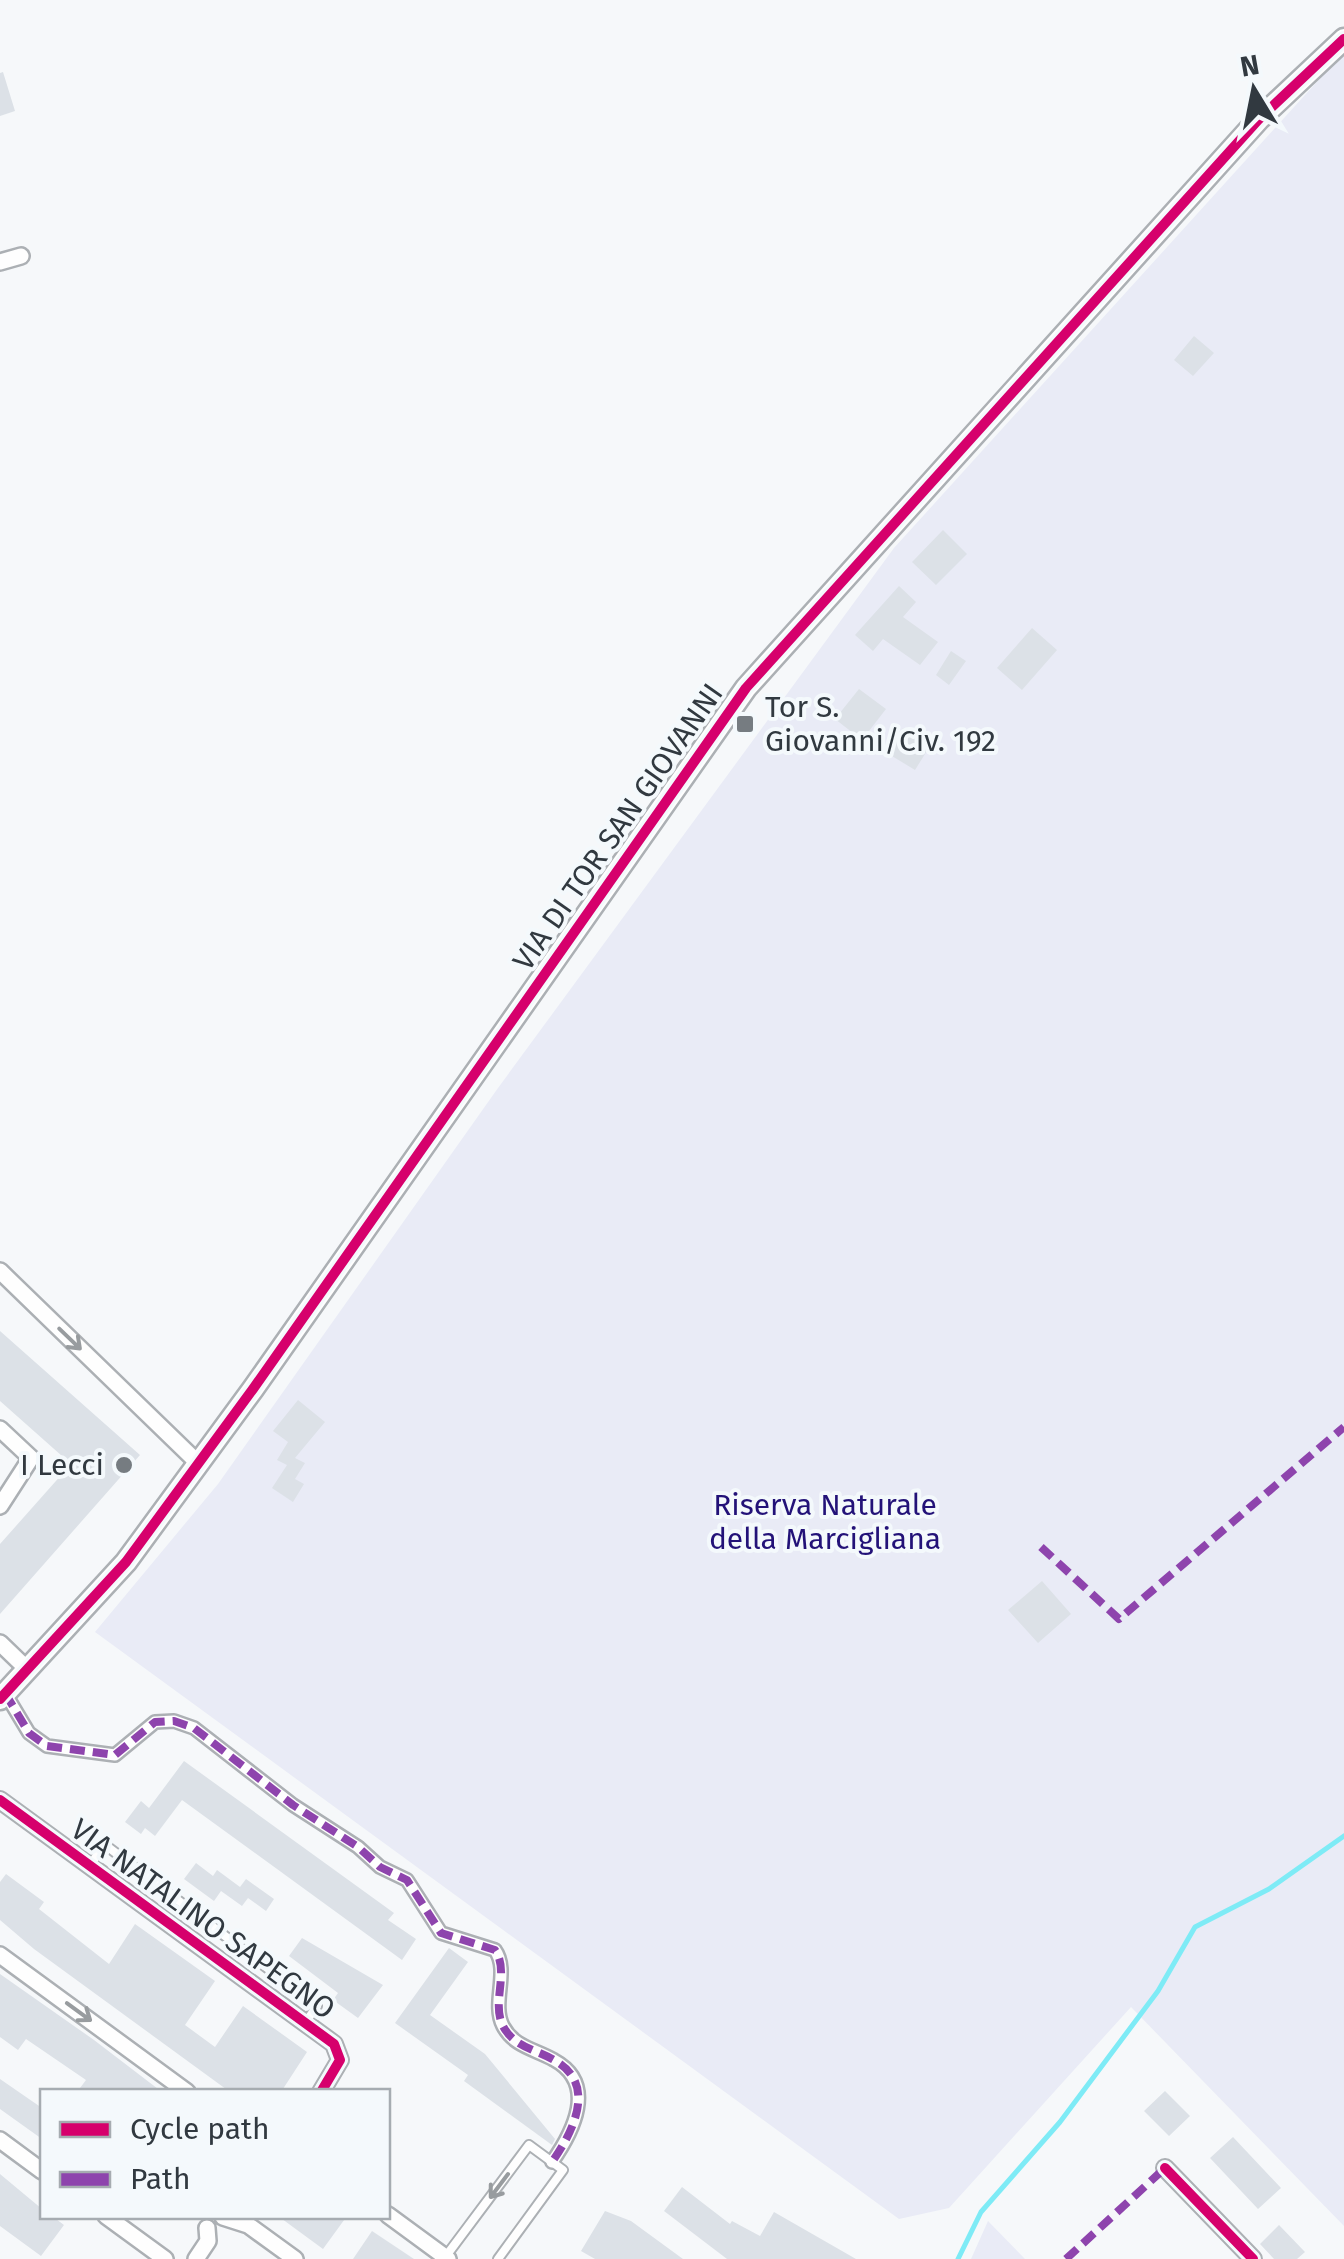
<svg xmlns="http://www.w3.org/2000/svg" width="1344" height="2259" viewBox="0 0 1344 2259" font-family="'Fira Sans',sans-serif">
  <style>
    .green { fill: #e9ebf6 }
    .lines { fill: none; stroke-linecap: round; stroke-linejoin: round }
    .stream { stroke: #7eebf6; stroke-width: 5 }
    .building { fill: #dce1e7 }
    .service-casing { stroke: #acb0b4; stroke-width: 12 }
    .pedestrian-casing { stroke: #acb0b4; stroke-width: 16 }
    .minor-casing { stroke: #acb0b4; stroke-width: 20 }
    .tertiary-casing { stroke: #acb0b4; stroke-width: 25 }
    .service { stroke: #fefefe; stroke-width: 8 }
    .pedestrian { stroke: #fefefe; stroke-width: 11 }
    .minor { stroke: #fefefe; stroke-width: 15 }
    .tertiary { stroke: #fefefe; stroke-width: 20 }
    .quiet { stroke: #8e44ad; stroke-width: 8; stroke-dasharray: 15 8; stroke-linecap: butt }
    .cycleway-casing { stroke: #f4f9fc; stroke-width: 16 }
    .cycleway { stroke: #d6006c; stroke-width: 10 }
    .oneway { stroke: #989c9f }
    .poi-dot { fill: #767c81; stroke: #f4f9fc; stroke-width: 4 }
    .labels { text-anchor: middle; stroke-width: 8; stroke-linejoin: round; paint-order: stroke }
    .poi-label { font-size: 30px; fill: #313940; stroke: #f4f9fc; text-anchor: start }
    .street-label { font-size: 30px; fill: #313940; stroke: #f4f9fc }
    .park-label { font-size: 30px; fill: #231278; stroke: #f4f9fc }
  </style>
  <rect width="100%" height="100%" fill="#f6f8fa"/>
  <path class="green" d="M1344,52V2226L1131,2007L949,2208L899,2219L95,1632L218,1484L498,1088L894,548Z
    M988,2221L1025,2259H971Z"/>
  <g class="lines">
    <path class="stream" d="M958,2259L981,2212L1060,2122L1158,1991L1195,1927L1269,1889L1344,1836"/>
  </g>
  <path class="building" d="M3,72L15,111L0,116V73Z
    M1194,336L1214,353L1193,376L1174,360Z
    M943,530L967,554L936,585L912,562Z
    M899,586L916,602L903,617L938,642L920,665L883,639L873,651L855,635Z
    M1032,628L1057,650L1022,690L997,668Z
    M951,651L966,661L949,685L936,675Z
    M859,689L886,709L862,740L835,719Z
    M903,728L930,746L915,770L887,753Z
    M0,1331L140,1455L0,1614V1544L71,1464L0,1401Z
    M298,1400L325,1422L295,1458L305,1463L295,1479L304,1484L293,1502L272,1488L287,1465L277,1460L288,1442L273,1431Z
    M1042,1581L1071,1614L1038,1643L1008,1610Z
    M184,1761L394,1913L388,1920L416,1939L402,1960L182,1800L155,1836L145,1828L141,1834L125,1822L141,1801L149,1808Z
    M196,1863L213,1876L217,1870L240,1887L246,1879L274,1899L266,1911L248,1898L242,1906L221,1891L214,1901L184,1879Z
    M6,1874L44,1902L39,1909L109,1964L135,1924L215,1981L185,2025L215,2047L243,2006L307,2052L281,2092H230L34,1949L0,1920V1882Z
    M302,1938L383,1985L358,2018L333,2000L338,1993L289,1956Z
    M449,1948L468,1962L430,2015L485,2054L555,2139L552,2145L464,2081L468,2075L395,2023Z
    M0,1974L94,2040L162,2092H77L86,2080L26,2039L18,2050L0,2037Z
    M0,2079L42,2108V2139L0,2109Z
    M1165,2091L1190,2116L1169,2136L1144,2111Z
    M1233,2137L1281,2188L1258,2209L1210,2158Z
    M0,2174L42,2209V2216H52L64,2225L41,2256L0,2226Z
    M682,2187L730,2224L732,2221L760,2236L774,2212L856,2259H727L664,2211Z
    M605,2211L631,2221L683,2259H595L581,2251Z
    M278,2216H347L323,2249Z
    M1279,2225L1305,2252L1297,2259H1274L1260,2244Z
    M372,2231L414,2259H353Z"/>
  <g class="lines">
    <g class="service-casing">
      <path id="service" d="M90,1866L104,1844L317,2006L305,2023
        M446,2256L529,2145L563,2170L498,2259"/>
    </g>
    <g class="pedestrian-casing">
      <path id="pedestrian" d="M5,1693L29,1733L47,1746L115,1755L155,1722L174,1721L194,1728L293,1805L358,1847L380,1867L407,1880L441,1933L495,1950C510,1971 491,2003 503,2026C514,2047 535,2049 554,2060C598,2084 573,2132 552,2162"/>
    </g>
    <g class="minor-casing">
      <path id="minor" d="M0,262L21,256
        M0,1271L198,1463
        M0,1429L31,1458L0,1506
        M0,1643L27,1669
        M0,1800L334,2044L340,2060L321,2092
        M0,1955L187,2092
        M0,2140L42,2171
        M1165,2168L1253,2259
        M388,2215L448,2259
        M106,2216L165,2259
        M223,2217L248,2225L295,2259
        M196,2259L208,2241L207,2228"/>
    </g>
    <g class="tertiary-casing">
      <path id="tertiary" d="M0,1699L126,1562L253,1389L746,688L1259,119L1344,39"/>
    </g>
    <use href="#service" class="service"/>
    <use href="#pedestrian" class="pedestrian"/>
    <use href="#minor" class="minor"/>
    <use href="#tertiary" class="tertiary"/>
    <path class="quiet" d="M1041,1547L1119,1619L1344,1427
      M5,1693L29,1733L47,1746L115,1755L155,1722L174,1721L194,1728L293,1805L358,1847L380,1867L407,1880L441,1933L495,1950C510,1971 491,2003 503,2026C514,2047 535,2049 554,2060C598,2084 573,2132 552,2162
      M1066,2259L1165,2168"/>
    <g class="cycleway-casing">
      <path id="cycleway" d="M0,1699L126,1562L253,1389L746,688L1259,119L1344,39
        M0,1800L334,2044L340,2060L321,2092
        M1165,2168L1253,2259"/>
    </g>
    <use href="#cycleway" class="cycleway"/>
  </g>
  <defs><path id="oneway-shaft" d="M-6 0H5M1.5-3L5.5 0L1.5 3" fill="none" stroke-width="1.6" stroke-linecap="round" stroke-linejoin="round" transform="scale(2.5)"/></defs>
  <g class="oneway">
    <use href="#oneway-shaft" transform="translate(70 1339) rotate(44)"/>
    <use href="#oneway-shaft" transform="translate(79 2012) rotate(36)"/>
    <use href="#oneway-shaft" transform="translate(499 2186) rotate(127)"/>
  </g>
  <g class="poi-dot">
    <rect x="735" y="714" width="20" height="20" rx="5"/>
    <circle cx="124" cy="1465" r="10"/>
  </g>
  <g class="labels">
    <g class="poi-label">
      <text x="765" y="717">Tor S.<tspan x="765" dy="34">Giovanni/Civ. 192</tspan></text>
      <text x="104" y="1475" text-anchor="end">I Lecci</text>
    </g>
    <g class="street-label">
      <text transform="translate(618 827) rotate(-55)" y="10">VIA DI TOR SAN GIOVANNI</text>
      <text transform="translate(203 1919) rotate(36)" y="10">VIA NATALINO SAPEGNO</text>
    </g>
    <g class="park-label">
      <text x="825" y="1515">Riserva Naturale<tspan x="825" dy="34">della Marcigliana</tspan></text>
    </g>
  </g>
  <rect x="40" y="2089" width="350" height="130" fill="#f4f9fc" stroke="#a6acb1" stroke-width="2.5"/>
  <rect x="60" y="2122" width="50" height="15" fill="#d6006c" stroke="#a6acb1" stroke-width="2.5"/>
  <text x="130" y="2139" font-size="30" fill="#313940">Cycle path</text>
  <rect x="60" y="2172" width="50" height="15" fill="#8e44ad" stroke="#a6acb1" stroke-width="2.5"/>
  <text x="130" y="2189" font-size="30" fill="#313940">Path</text>
  <g transform="translate(1254 90) rotate(350)" stroke="#f4f9fc" stroke-width="8" paint-order="stroke">
  <path d="M0-8L18 38L0 25L-18 38Z" fill="#313940"/>
  <text y="-15" font-size="28" font-weight="bold" text-anchor="middle" fill="#313940">N</text>
  </g>
</svg>
